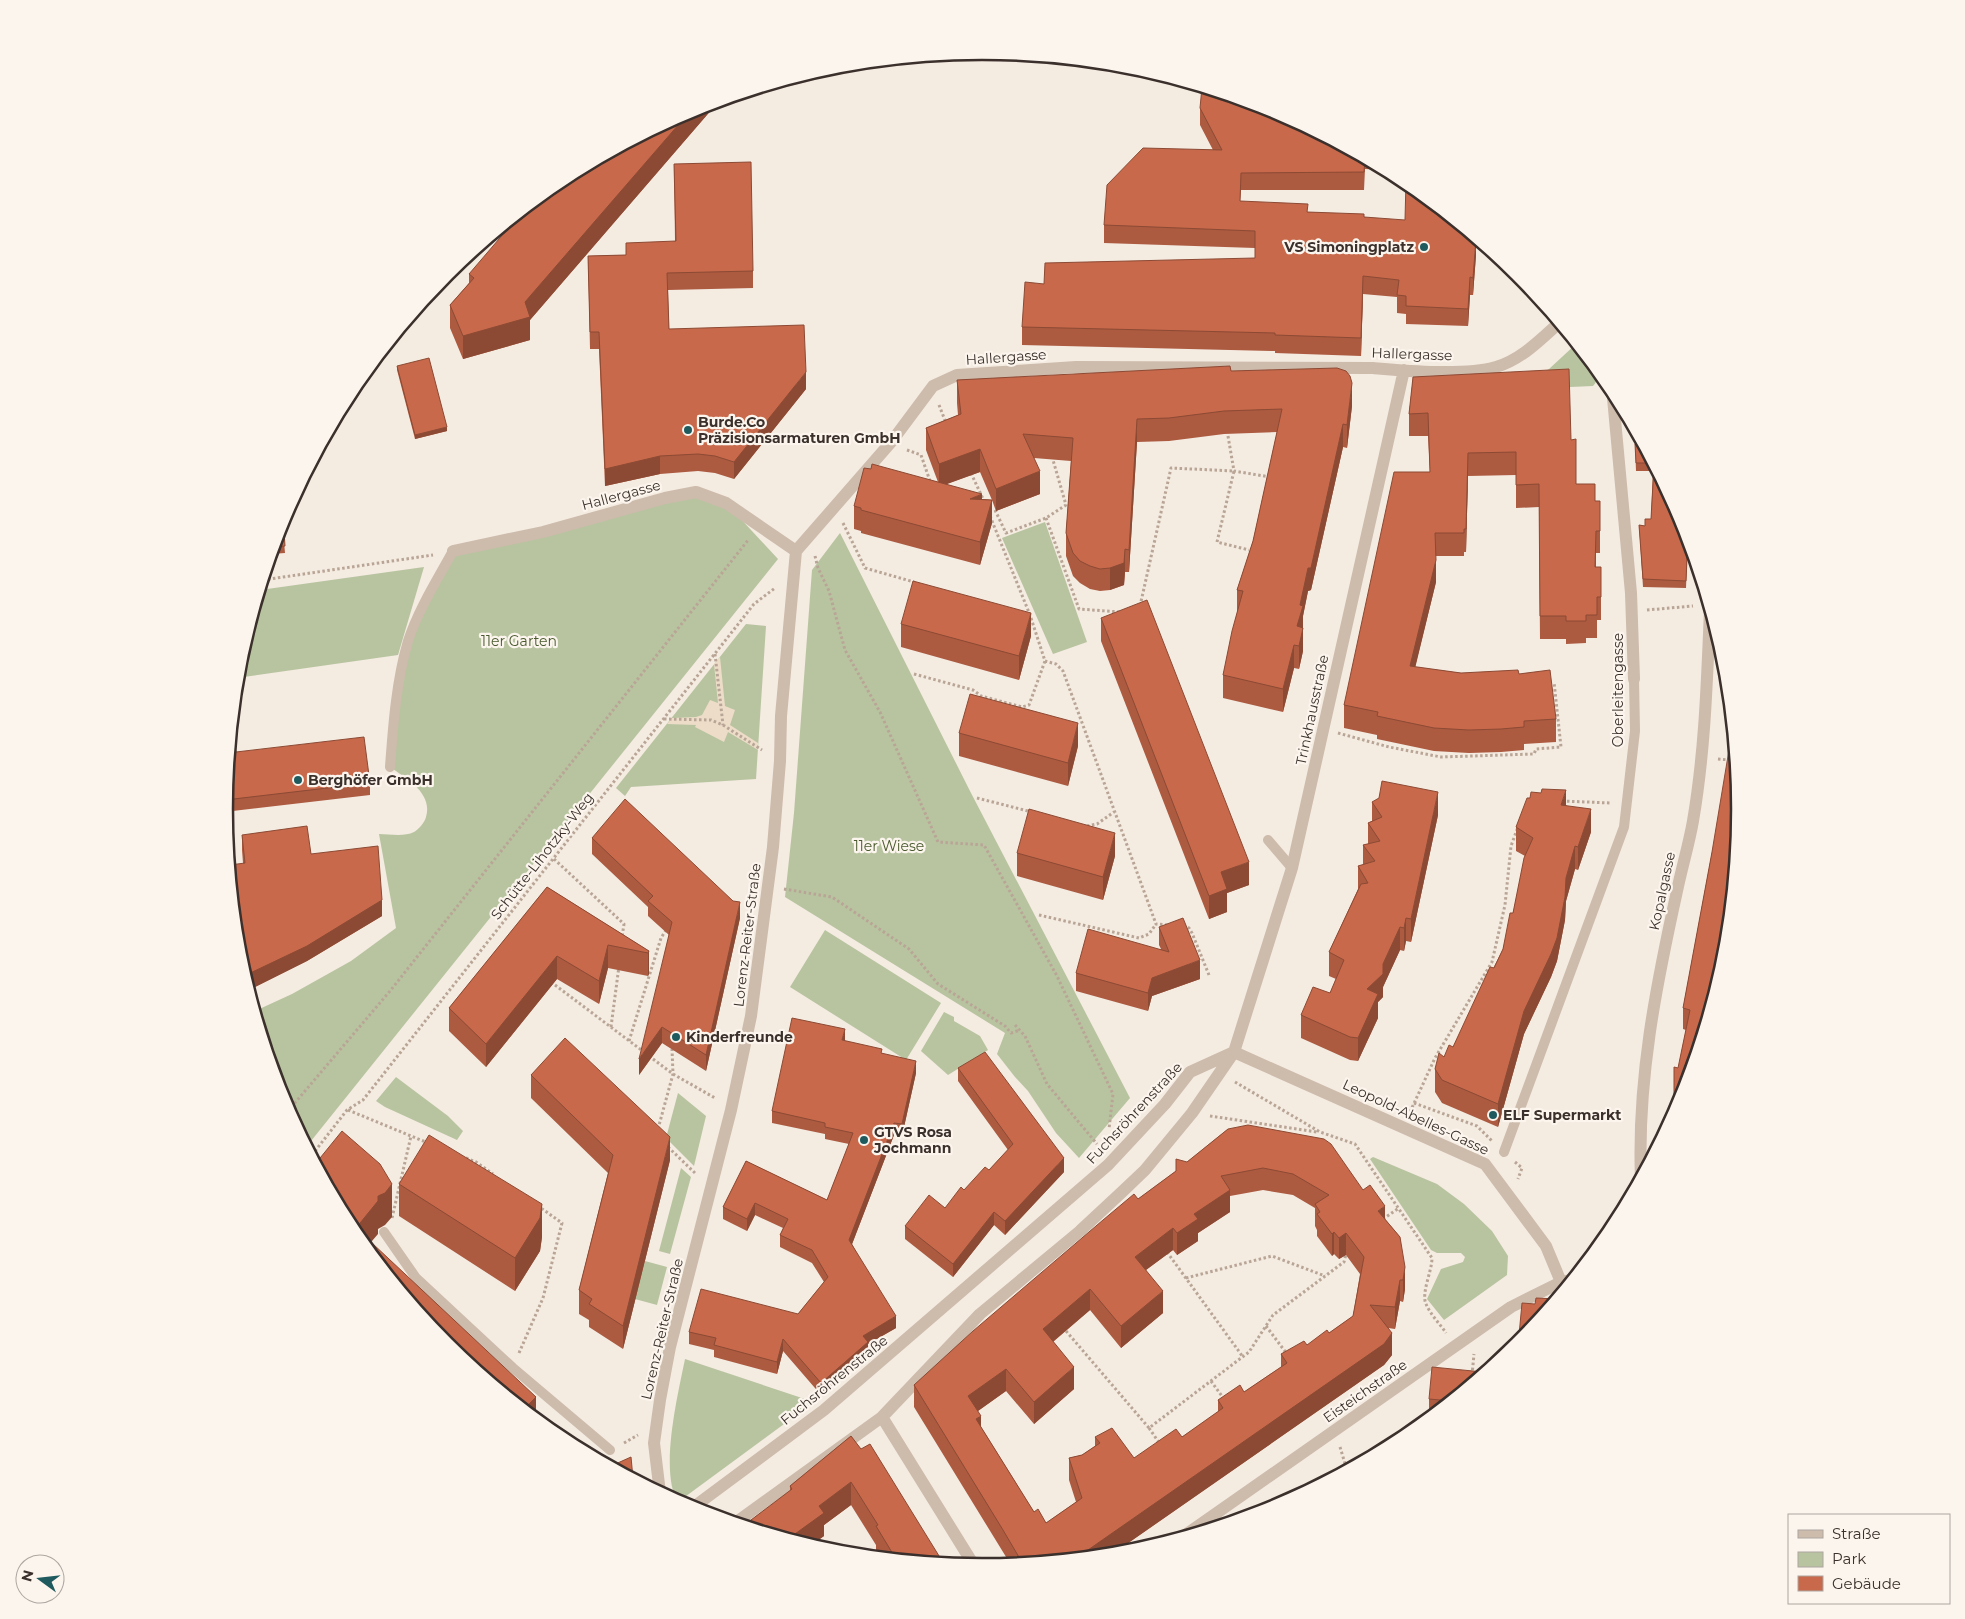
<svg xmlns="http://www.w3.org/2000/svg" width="1965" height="1619" viewBox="0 0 1965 1619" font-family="Montserrat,sans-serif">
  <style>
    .green { fill: #b8c4a0 }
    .plaza { fill: #ecdcc8 }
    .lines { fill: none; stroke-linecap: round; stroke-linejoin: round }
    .path { stroke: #b9a596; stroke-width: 3; stroke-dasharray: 2.5 2.5; stroke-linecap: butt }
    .service { stroke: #cdbbac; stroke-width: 10 }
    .minor { stroke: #cdbbac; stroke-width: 12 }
    .tertiary { stroke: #cdbbac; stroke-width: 12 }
    .wall { fill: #ac5a40; fill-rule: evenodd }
    .shaded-wall { fill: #8c4a34 }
    .building { fill: #c8694b; stroke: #8c4a34; fill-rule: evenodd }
    .poi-dot { fill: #1f5a5e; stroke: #fbf5ee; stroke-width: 2 }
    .labels { text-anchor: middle; stroke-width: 4.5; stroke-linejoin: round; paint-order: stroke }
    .poi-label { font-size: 14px; font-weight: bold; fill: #3b302b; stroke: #fbf5ee; text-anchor: start }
    .street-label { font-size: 14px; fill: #3b302b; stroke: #fbf5ee }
    .park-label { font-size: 14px; fill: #4a5a2e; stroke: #fbf5ee }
    .rim { fill: none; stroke: #3b302b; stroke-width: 2.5 }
  </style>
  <rect width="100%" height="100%" fill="#f4ebe1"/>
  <path class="green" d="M1576,344C1585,354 1606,373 1593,386L1525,389L1524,385L1549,369Z
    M696,492L726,503L778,559L307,1146L282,1099L255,1011L292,994L351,961L396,928L379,834C389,834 404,837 414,832C418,830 425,822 426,817C433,793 407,779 390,767L409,640L453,551Z
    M1045,522L1087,642L1053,654L1002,538Z
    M840,533L971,793L1130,1098L1079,1158L1056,1133L1028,1091L1015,1077L997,1054L1005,1033L785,897L794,813L812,570Z
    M424,567L398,655L237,678L239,661L260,590Z
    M746,624L766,626L756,779L631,787L625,796L616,788Z
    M825,930L941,1003L906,1060L790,987Z
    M944,1012L954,1017V1021L980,1036L988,1050L948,1075L921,1051Z
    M396,1077L448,1116L463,1131L457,1140L385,1107L376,1101Z
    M678,1093L706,1116L694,1166L666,1138Z
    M1373,1157L1437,1184L1464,1204L1492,1231L1508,1256L1507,1275L1444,1320L1427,1299L1441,1269L1463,1262L1465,1257L1461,1253H1437L1431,1250L1370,1159Z
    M681,1168L691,1177L670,1254L659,1251Z
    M645,1261L667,1267L657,1305L635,1299Z
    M685,1359L814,1402L678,1502C659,1472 678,1394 685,1359Z"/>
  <path class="plaza" d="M720,657L725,706L735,710L730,725L758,743V750L728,732L724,742L695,727L696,725L667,724L672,718L696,717L702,715L710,700L718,703L714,664Z"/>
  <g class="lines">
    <path class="path" d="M939,405L946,423
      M1228,436L1234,471L1270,477
      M907,450L921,455L931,484
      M971,473L984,501
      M995,510L1006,533L1046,518L1066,505L1053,460
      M990,516L1030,615L1045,661L1056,664L1063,671L1156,924L1167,925
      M1046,518L1079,609L1120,612
      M843,523L865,568L914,582
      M815,556L818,568L829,591L845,650L880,712L938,842L984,845L1057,976L1113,1094L1109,1129
      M263,580L433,555
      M1140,606L1171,468L1234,471L1217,542L1249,550
      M1647,610L1693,606
      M715,654L723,725
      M914,674L973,690L981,696L1022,707L1029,705L1045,661
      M664,719L711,720L723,725L762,750
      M1338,733L1389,747L1441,757L1534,754L1536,749L1561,747L1554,682
      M1718,759L1730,760
      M977,798L1032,812
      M1562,801L1611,803
      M1087,826L1097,824L1114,812
      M554,859L624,924L622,937
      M784,889L832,897L909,949L938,984L1005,1026L1011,1033L1020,1030
      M1039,915L1139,938L1149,934L1156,924
      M1183,926L1189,928L1192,933L1209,975
      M551,982L644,1052
      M1015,1025L1025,1036L1047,1084L1097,1144
      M611,1027L619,966
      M629,1041L661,938L666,930
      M649,1056L673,1074L715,1098
      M1235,1082L1320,1132L1355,1144L1432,1258C1432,1271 1421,1293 1426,1304C1430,1314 1440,1324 1446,1333
      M1414,1103L1477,1126L1492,1141
      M348,1110L428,1143
      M288,1111L390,991L749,539
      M1410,1112L1435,1058L1492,962L1505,905L1511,846L1518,827
      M1210,1116L1317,1132
      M658,1129L673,1074L672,1049
      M668,1147L696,1174
      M312,1155L347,1110L363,1100L754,604L775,588
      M466,1158L476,1162L493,1174
      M1515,1162L1522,1168L1518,1179
      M392,1218L411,1136
      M1383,1219L1399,1208
      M1167,1252L1243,1357
      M1186,1278L1272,1256L1325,1276
      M1266,1326L1287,1354
      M1066,1331L1149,1428L1249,1352L1273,1315L1344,1262L1346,1254
      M519,1353L543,1298L562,1223L541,1208
      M1472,1375L1474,1354
      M1211,1381L1224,1399
      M1149,1428L1160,1444
      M624,1443L638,1435
      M1340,1447L1347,1470"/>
    <path class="service" d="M390,767C393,726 396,682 408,641C418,610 437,580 453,551
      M1268,840L1292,868
      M1504,1152L1624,827L1635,731L1634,679
      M384,1232L416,1278L513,1368L610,1450"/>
    <path class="minor" d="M1612,387L1631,593L1634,679
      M453,551L543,532L665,498L696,492L726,503L796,551L892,441L933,386L957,375L1076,367L1373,368C1408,371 1464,376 1496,367C1521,360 1541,339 1559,323
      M1234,1052L1485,1164L1546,1246L1561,1282
      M882,1417L975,1567
      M660,1493L654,1443L660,1400L670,1347L731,1110L751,1016L773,847L780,761L781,716L796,551
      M691,1509L824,1410L1108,1165L1165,1104L1190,1072L1234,1052
      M735,1523L882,1417L980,1314L1080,1231L1123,1191L1145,1170L1192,1113L1234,1052L1292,868L1404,370
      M1181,1538L1511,1307L1561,1282L1572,1280"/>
    <path class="tertiary" d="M1641,1179C1637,1081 1656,986 1677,891C1682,867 1689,844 1693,821C1705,751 1707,680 1710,610"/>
  </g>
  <path class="wall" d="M719,101L530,320V340L463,359L450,328V305L469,283V274L693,109Z
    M1200,108L1285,121H1296L1387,170L1365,169L1364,190H1241L1240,201L1308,212L1364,217L1476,255L1473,295H1470L1468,326L1406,324V314L1397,313V297L1363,294L1361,356L1275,353V351L1022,345V327L1044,284L1255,258V248L1104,243V225L1213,150L1200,125Z
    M674,164L753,271V288L668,290L669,329L806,389L734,479L715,473L698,471L660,474L605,486L599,349H590L588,256L626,255L675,241Z
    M397,366L447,431L415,439L397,370Z
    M1231,371L1352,406L1347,448L1343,447L1311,590L1308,591L1303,616V651L1299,669L1294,668L1283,712L1223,698V675L1237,613V590L1253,541L1277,432L1224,434L1169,441L1137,442L1129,572H1125L1124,585L1110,590L1100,591L1090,589L1080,583L1073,576L1066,556V533L1071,461L1034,458L1040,494L996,511L992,500V523L980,565L861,533V531L854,529V506L871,469L938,482L926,450V428L958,415L957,403V380ZM980,472L992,500L982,499L946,484Z
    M1413,377L1571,440L1576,484L1595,501H1600V553H1596V567H1601V620H1597V638H1586V643L1566,644V639H1540L1539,507L1516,508V475L1468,476L1466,552H1464V556H1435L1436,582L1415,667L1461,673L1519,674L1556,719V742L1524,744V750L1501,752L1469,753L1434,751L1377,739V735L1344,728V705L1430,472L1428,436H1409V414Z
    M1642,443L1683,520L1688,536L1686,588L1643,587L1639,525L1645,526L1651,519L1653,471H1636L1635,444Z
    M282,519L285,553L271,554Z
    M1101,618L1249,885L1227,893V912L1209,919L1101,641Z
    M901,624L1031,636L1019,680L901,647Z
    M959,733L1078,746L1068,786L959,756Z
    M232,734L236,752L370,783V795L224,812Z
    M1530,798L1566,805L1591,832L1578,870L1575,869L1566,901L1565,920L1557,961L1551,977L1524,1034L1498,1127L1442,1103L1435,1092V1069L1444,1057L1453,1047L1503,949L1513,913L1525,856L1516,851V827Z
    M1372,802L1438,815L1411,942L1406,941L1404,951L1400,950L1383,987V997L1378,1002V1018L1358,1061L1350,1060L1301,1038V1015L1330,993L1336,979L1329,976V952L1358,889V866L1363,865V845L1368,844V823L1372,821Z
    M1741,810L1678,1068L1686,1030L1683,1029V1008L1712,852Z
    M242,835L311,854L382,916L307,961L249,990L239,957L243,863L242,850Z
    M592,838L740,918L706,1071L662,1043L639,1075L669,935L648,916V907L592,854Z
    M1017,853L1115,856L1103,900L1017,876Z
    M547,887L649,951V974L648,976L608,968L599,1004L557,979L486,1067L449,1031V1008Z
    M1159,927L1200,979L1152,996L1148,1011L1076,991V973L1161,949L1159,945Z
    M845,1041L882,1053L916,1073L902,1136L894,1135L852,1244L896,1328L868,1344V1354L821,1395L783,1351L777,1374L714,1357V1350L689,1344V1332L798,1314L824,1282L812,1263L780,1247V1235L783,1228L755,1215L747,1231L723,1219V1207L746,1161L827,1200L849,1144L825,1139V1134L772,1123V1111Z
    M958,1068L1064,1172L1005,1235L994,1225L953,1277L905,1239V1226L945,1208L989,1170L1008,1150L958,1081Z
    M531,1075L670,1160L623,1349L589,1327V1320L579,1314V1290L608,1173L531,1098Z
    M1228,1129L1363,1190L1385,1219L1400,1237L1405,1289L1403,1302L1400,1301L1395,1329L1388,1328L1392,1355L1384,1365L1111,1555L1011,1565L914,1407V1385L1138,1199L1176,1171ZM1263,1190L1293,1195L1315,1208V1226L1317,1230V1236L1332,1256L1334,1254L1339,1259L1346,1255L1360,1274L1353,1316L1329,1333L1307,1345L1281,1354V1367L1244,1392L1218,1400V1412L1182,1437L1134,1458L1095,1437V1446L1082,1455L1069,1458V1480L1076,1502L1046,1523L1034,1512L981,1427L978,1411L1006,1391L1034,1424L1074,1389L1053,1342L1090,1310L1121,1348L1163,1313L1146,1270L1173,1250L1177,1255L1198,1241V1233L1230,1212V1196Z
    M399,1184L542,1237L540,1251L515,1291L399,1216Z
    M1492,1368L1429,1419V1399Z
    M851,1436L944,1564L881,1558L876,1550V1545L851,1505L824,1525V1536L810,1546L743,1526L790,1491V1486Z"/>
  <path class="shaded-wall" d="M719,101L530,320V340L463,359V336L525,302L692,109Z
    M1476,239V255L1473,295V278Z
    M1363,276V294L1361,356V338Z
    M1470,277V295L1468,326V309Z
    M806,372V389L734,479V462Z
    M1352,383V406L1347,448V425Z
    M1137,419V442L1129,572V550Z
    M1343,424V447L1311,590L1308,591L1303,616V628L1297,626L1300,605L1308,568Z
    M447,427V431L415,439V435Z
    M980,449V472L939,487V464Z
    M1468,453V476L1466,552V529Z
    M660,456V474L605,486V469Z
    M1040,471V494L996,511V489Z
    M982,494V517L970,499Z
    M992,500V523L980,565V542Z
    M1125,549V572L1124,585L1110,590V568Z
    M1436,560V582L1410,689V666Z
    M1031,613V636L1019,680V656Z
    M1303,628V651L1299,669V646Z
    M1294,645V668L1283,712V689Z
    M1078,723V746L1068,786V763Z
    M1566,790V813L1561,805Z
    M1438,792V815L1411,942V919Z
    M1591,809V832L1578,870V847Z
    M1115,833V856L1103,900V877Z
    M1575,846V869L1566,901L1565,920L1557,961L1551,977L1524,1034L1498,1127V1104L1524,1011L1566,878Z
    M1249,862V885L1227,893V912L1209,919V896L1221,872Z
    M382,900V916L307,961L249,990L244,976Z
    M740,902V918L706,1071V1055Z
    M1406,918V941L1404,951V928Z
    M1400,927V950L1383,987V997L1378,1002V1018L1358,1061V1038L1367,989L1383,964Z
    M608,945V968L599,1004V981Z
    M649,951V974L648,976V953Z
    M557,956V979L486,1067V1044Z
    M1200,960V979L1152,996L1148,1011V993L1152,978Z
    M662,1027V1043L639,1075V1059Z
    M845,1029V1041L842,1040Z
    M916,1061V1073L902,1136V1124Z
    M894,1123V1135L849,1252V1240Z
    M670,1137V1160L623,1349V1326Z
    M1064,1158V1172L1005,1235V1221Z
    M392,1184V1217L385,1225L378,1229V1234L366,1248L356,1228L378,1196Z
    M1230,1190V1212L1198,1233V1241L1177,1255V1233L1194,1214Z
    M755,1203V1215L747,1231V1219Z
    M542,1204V1237L540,1251L515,1291V1258Z
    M1385,1206V1227L1378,1211Z
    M994,1212V1225L953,1277V1264Z
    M1173,1228V1250L1135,1278V1257Z
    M1334,1232V1254L1332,1256V1234Z
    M1346,1233V1255L1339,1259V1238Z
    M1405,1267V1289L1403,1302V1280Z
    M1400,1280V1301L1395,1329V1307Z
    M1090,1289V1310L1043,1350V1329Z
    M1163,1291V1313L1121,1348V1326Z
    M896,1316V1328L868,1344V1354L821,1395V1383L863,1336Z
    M1392,1333V1355L1384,1365L1111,1555L1075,1559Z
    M783,1339V1351L777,1374V1362Z
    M1074,1367V1389L1034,1424V1402Z
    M1006,1369V1391L968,1418V1396Z
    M536,1397V1419L524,1409Z
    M981,1416V1438L976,1419Z
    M851,1482V1505L824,1525V1536L810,1546L788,1539L819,1506Z"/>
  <path class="building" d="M1202,87L1273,109L1284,115V121H1296L1365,158L1364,172L1241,173L1240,201L1308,204L1307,212L1364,214V217L1405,220L1406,181L1474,237V238L1476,239L1473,278L1470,277L1468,309L1406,306V296L1397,295L1399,280L1363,276L1361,338L1275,335V333L1022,327L1025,282L1044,284L1045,263L1255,258V231L1104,225L1107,185L1143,148L1222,150L1200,108Z
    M692,109L525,302L530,317L463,336L450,305L474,278L469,274L523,211L561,179Z
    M751,162L753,271L667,273L669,329L804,325L806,372L734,462L715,456L698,454L660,456L605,469L599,332H590L588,256L626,255V243L676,241L674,164Z
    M429,358L447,427L415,435L397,366Z
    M1230,366L1231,371L1337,368L1346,371L1350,376L1352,383L1347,425L1343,424L1311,568H1308L1300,605L1303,606L1297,626L1303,628L1299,646L1294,645L1283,689L1223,675L1232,631L1243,591L1237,590L1253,541L1282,409L1224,411L1169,418L1137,419L1129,550L1125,549L1124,563L1110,568L1100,569L1090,566L1080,561L1073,553L1066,533L1073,438L1023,434L1040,471L996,489L980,449L939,464L926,428L961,414L957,380Z
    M1569,369L1571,440L1576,439V484H1595V501H1600V531H1596L1595,567H1601V597H1597V615H1586V621H1566V616H1540L1539,484L1516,485V452L1468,453L1466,529H1464V533H1435L1436,560L1410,666L1461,673L1518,670L1519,674L1550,670L1556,719L1524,721V727L1501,729L1469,730L1434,728L1377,716L1378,712L1344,705L1394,472H1430L1428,413L1409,414L1413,377Z
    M1642,443L1653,463H1636L1635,444Z
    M872,464L982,494L970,499L992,500L980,542L861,510V508L854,506L864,468L871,469Z
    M1654,465L1683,520L1688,535L1686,581L1643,579L1639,525L1645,526V519H1651Z
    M283,517L285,546L274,547L282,519Z
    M913,581L1031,613L1019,656L901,624Z
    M1147,600L1249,862L1221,872L1227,889L1209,896L1101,618Z
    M970,694L1078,723L1068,763L959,733Z
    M1731,715L1741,810L1726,958L1683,1100L1674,1117V1067L1678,1068L1690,1010L1683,1008L1712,852L1729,750Z
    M232,734H233L236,752L364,737L370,783L225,800Z
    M1382,781L1438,792L1411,919L1406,918L1404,928L1400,927L1383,964V974L1367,989L1378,994L1358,1038L1350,1037L1301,1015L1313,987L1330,993L1344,960L1329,952L1361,884L1368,883L1358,866L1375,861L1363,845L1380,841L1368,823L1382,817L1372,802L1379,798Z
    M1542,789L1566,790L1561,805L1591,809L1578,847L1575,846L1566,878L1565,897L1557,938L1551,954L1524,1011L1498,1104L1442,1080L1435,1069L1439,1053L1444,1057L1449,1045L1453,1047L1490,967L1494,968L1503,949L1510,913H1513L1524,858L1533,838L1516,827L1527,798H1530L1531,792L1541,793Z
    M625,799L733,901L740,902L706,1055L662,1027L639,1059L672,922L648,901L653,896L592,838Z
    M1029,809L1115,833L1103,877L1017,853Z
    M307,826L311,854L378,846L382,900L307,946L244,976L239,957L230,865L245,863L242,835Z
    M547,887L649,951L648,953L608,945L599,981L557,956L486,1044L449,1008Z
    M1183,918L1200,960L1152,978L1148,993L1076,973L1088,929L1169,952L1159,927Z
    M792,1018L845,1029L842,1040L882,1049L881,1053L916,1061L902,1124L894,1123L849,1240L896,1316L863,1336L868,1342L821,1383L783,1339L777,1362L714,1345L716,1338L689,1332L701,1289L798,1314L828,1277L812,1250L780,1235L788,1219L755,1203L747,1219L723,1207L746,1161L827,1200L853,1133L825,1127V1123L772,1111Z
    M565,1038L670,1137L623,1326L589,1304L592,1299L579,1290L613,1155L531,1075Z
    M985,1052L1064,1158L1005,1221L994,1212L953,1264L905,1226L929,1195L945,1208L961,1187L964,1190L985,1167L989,1170L1013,1144L958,1068Z
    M1248,1125L1324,1139L1331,1144L1363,1190L1370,1185L1385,1206L1378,1211L1400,1237L1405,1267L1403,1280H1400L1395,1307L1370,1305L1392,1333L1384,1344L1075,1559L1023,1564L1003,1530L914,1385L973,1331L1103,1220L1134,1194L1138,1199L1176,1171V1159L1187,1162L1228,1129ZM1263,1168L1293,1174L1329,1195L1315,1204L1320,1212L1317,1214L1332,1234L1334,1232L1339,1238L1346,1233L1364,1257L1353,1316L1329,1333L1327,1330L1307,1345L1304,1341L1281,1354L1287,1363L1244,1392L1240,1385L1218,1400L1223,1408L1182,1437L1176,1429L1134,1458L1112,1428L1095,1437L1100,1443L1082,1455L1069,1458L1082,1498L1046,1523L1038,1509L1034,1512L976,1419L981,1416L968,1396L1006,1369L1034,1402L1074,1367L1043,1329L1090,1289L1121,1326L1163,1291L1135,1257L1173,1228L1177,1233L1198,1219L1194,1214L1230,1190L1221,1176Z
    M342,1131L380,1164L392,1184L385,1193L378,1196V1201L356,1228L536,1397L524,1409L446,1345L352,1231L316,1163Z
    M429,1135L542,1204L540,1218L515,1258L399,1184Z
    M1536,1298L1557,1299L1518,1346L1522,1303L1535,1304Z
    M1432,1367L1483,1372L1484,1367L1492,1368L1451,1401L1429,1399Z
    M851,1436L861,1449L870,1444L944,1564L896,1559L876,1526L878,1525L851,1482L819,1506L824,1513L788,1539L743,1526L792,1489L790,1486Z
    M631,1457L633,1478L611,1466Z"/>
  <g class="poi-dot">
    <circle cx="1424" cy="247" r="5"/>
    <circle cx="688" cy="430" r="5"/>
    <circle cx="298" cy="780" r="5"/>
    <circle cx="676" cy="1037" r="5"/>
    <circle cx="1493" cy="1115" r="5"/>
    <circle cx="864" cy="1140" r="5"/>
  </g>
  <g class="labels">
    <g class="poi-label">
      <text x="1414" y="252" text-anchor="end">VS Simoningplatz</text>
      <text x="698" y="427">Burde.Co<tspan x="698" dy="16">Präzisionsarmaturen GmbH</tspan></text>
      <text x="308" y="785">Berghöfer GmbH</text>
      <text x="686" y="1042">Kinderfreunde</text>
      <text x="1503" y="1120">ELF Supermarkt</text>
      <text x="874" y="1137">GTVS Rosa<tspan x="874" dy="16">Jochmann</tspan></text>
    </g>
    <g class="street-label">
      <text transform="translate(1412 354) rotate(2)" y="5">Hallergasse</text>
      <text transform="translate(1006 357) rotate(-4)" y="5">Hallergasse</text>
      <text transform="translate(621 495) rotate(-15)" y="5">Hallergasse</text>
      <text transform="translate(1618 690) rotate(-90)" y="5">Oberleitengasse</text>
      <text transform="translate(1312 710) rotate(-78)" y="5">Trinkhausstraße</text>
      <text transform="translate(542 856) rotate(-52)" y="5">Schütte-Lihotzky-Weg</text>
      <text transform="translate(1662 891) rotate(-78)" y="5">Kopalgasse</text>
      <text transform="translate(747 935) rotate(-83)" y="5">Lorenz-Reiter-Straße</text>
      <text transform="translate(1134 1113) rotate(-47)" y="5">Fuchsröhrenstraße</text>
      <text transform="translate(1416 1117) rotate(25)" y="5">Leopold-Abelles-Gasse</text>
      <text transform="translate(662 1329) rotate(-77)" y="5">Lorenz-Reiter-Straße</text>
      <text transform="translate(834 1380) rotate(-39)" y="5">Fuchsröhrenstraße</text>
      <text transform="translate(1365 1391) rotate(-35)" y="5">Eisteichstraße</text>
    </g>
    <g class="park-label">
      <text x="519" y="646">11er Garten</text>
      <text x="889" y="851">11er Wiese</text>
    </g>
  </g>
  <path d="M0 0H1965V1619H0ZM233 809a749 749 0 1 1 1498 0a749 749 0 1 1-1498 0Z" fill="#fbf5ee" fill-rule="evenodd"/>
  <path class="rim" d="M233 809a749 749 0 1 1 1498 0a749 749 0 1 1-1498 0Z"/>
  <rect x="1788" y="1514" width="162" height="90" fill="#fbf5ee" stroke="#aea6a0"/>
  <rect x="1798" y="1530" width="25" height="8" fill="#cdbbac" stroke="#aea6a0"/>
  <text x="1832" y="1539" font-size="15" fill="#3b302b">Straße</text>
  <rect x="1798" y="1552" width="25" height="15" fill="#b8c4a0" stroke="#aea6a0"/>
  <text x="1832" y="1564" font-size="15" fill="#3b302b">Park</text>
  <rect x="1798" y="1576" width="25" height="15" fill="#c8694b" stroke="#aea6a0"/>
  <text x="1832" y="1589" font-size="15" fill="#3b302b">Gebäude</text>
  <g transform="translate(40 1579) rotate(285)"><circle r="24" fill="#fbf5ee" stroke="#aea6a0"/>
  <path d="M0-4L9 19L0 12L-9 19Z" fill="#1f5a5e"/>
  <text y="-8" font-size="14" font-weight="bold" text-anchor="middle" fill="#3b302b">N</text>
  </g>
</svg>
